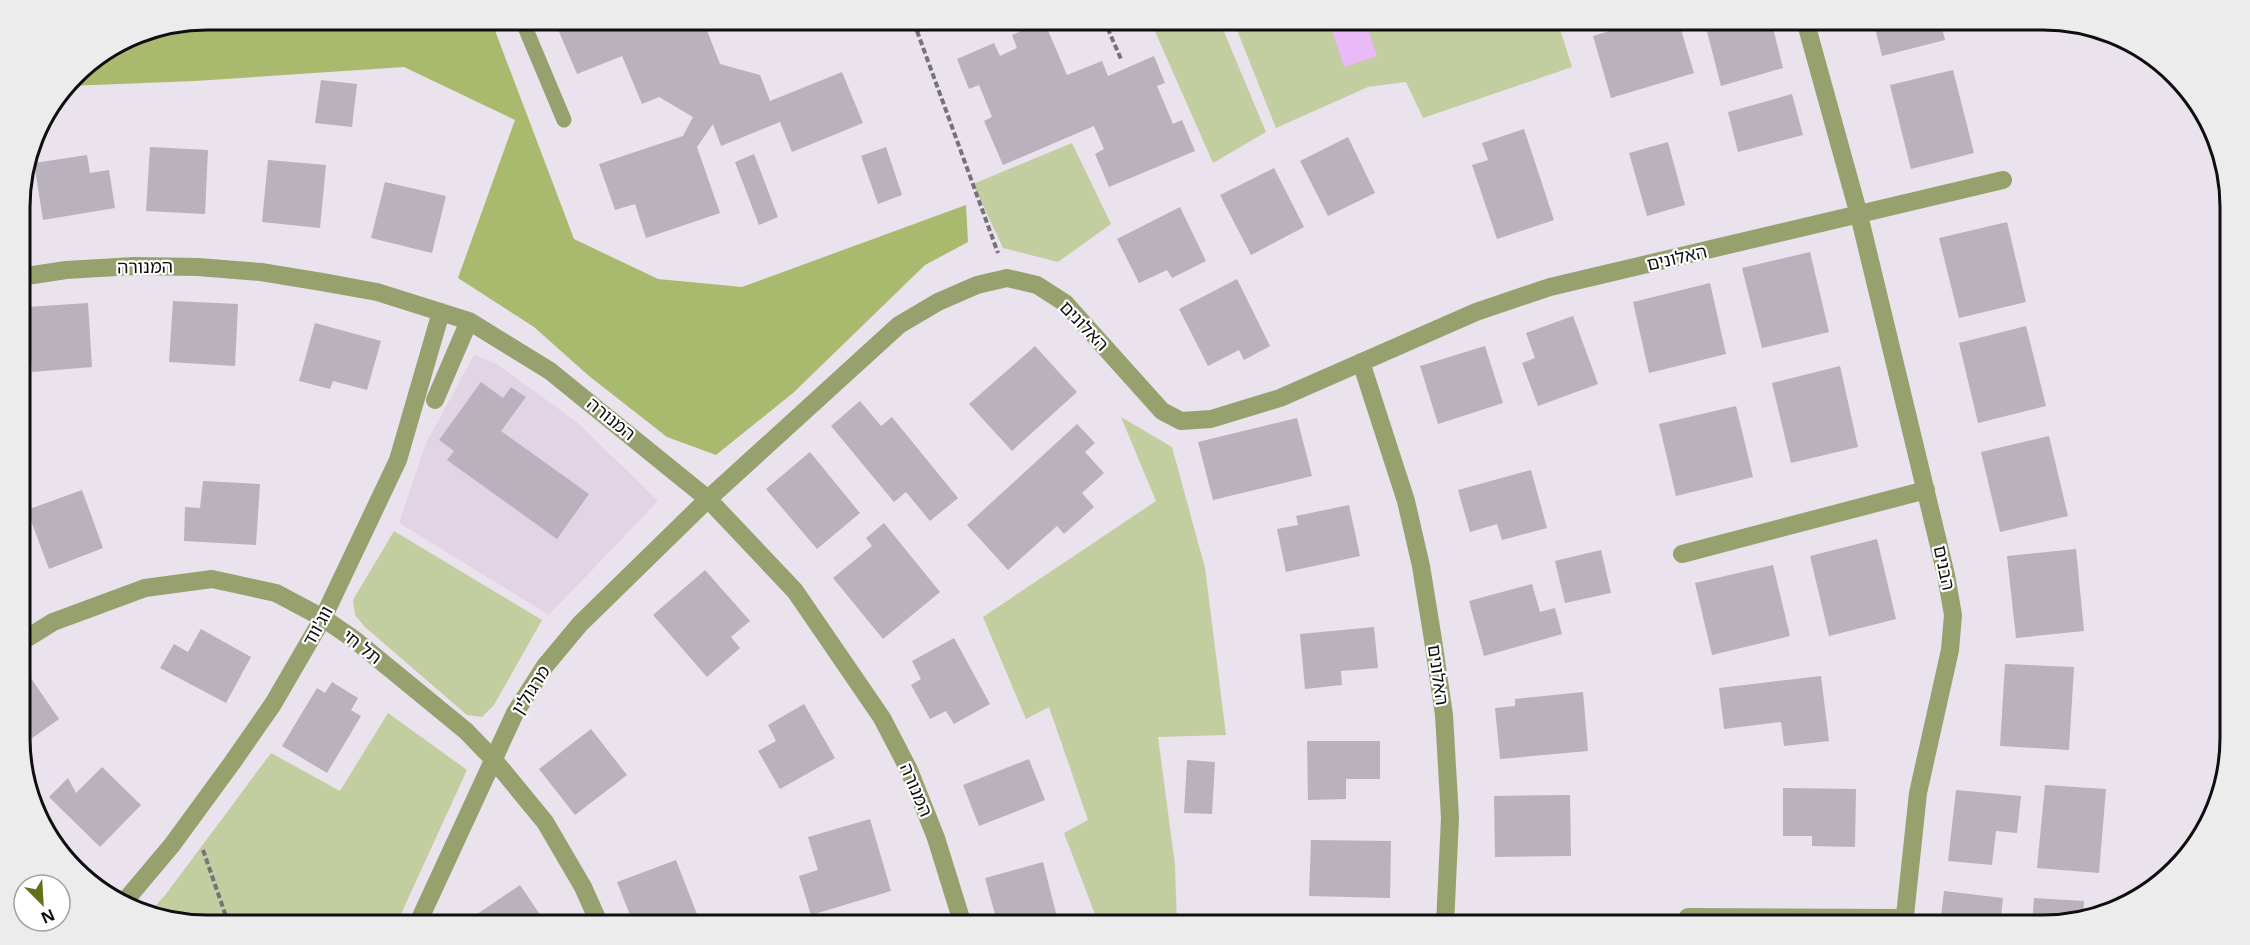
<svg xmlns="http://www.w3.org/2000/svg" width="2250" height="945" viewBox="0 0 2250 945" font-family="'Noto Sans','Noto Sans Hebrew',sans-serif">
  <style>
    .built { fill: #e1d5e5 }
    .green { fill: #c3cea0 }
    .forest { fill: #a9b96e }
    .water { fill: #eab9f8 }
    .building { fill: #b9b1bb }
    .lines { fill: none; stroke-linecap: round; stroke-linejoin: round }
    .path { stroke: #777279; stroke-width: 4; stroke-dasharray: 6 3; stroke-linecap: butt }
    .service { stroke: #96a16e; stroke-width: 15 }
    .minor { stroke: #96a16e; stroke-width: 18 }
    .labels { text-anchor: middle; stroke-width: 4.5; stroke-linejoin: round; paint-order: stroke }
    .street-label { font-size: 18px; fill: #100e11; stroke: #fff }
    .rim { fill: none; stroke: #100e11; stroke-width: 3 }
  </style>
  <rect width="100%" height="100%" fill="#eae2ec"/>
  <path class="built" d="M474,355L497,364L578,423L658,501L549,615L399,523L426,443Z"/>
  <path class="green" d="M1150,20H1219L1266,132L1213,163Z
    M1233,20H1557L1572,67L1423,118L1406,82L1368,87L1276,128Z
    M1072,143L1111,224L1058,262L1003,248L973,184Z
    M1121,417L1172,447L1205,568L1226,735L1158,737L1175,865L1177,925H1099L1064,833L1088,820L1049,707L1026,719L983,617L1156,501Z
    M394,531L542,620L494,705L482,717L467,715L365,627L355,615L353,600Z
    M388,713L467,770L396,925H207L148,914L166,894L271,753L340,791Z"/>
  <path class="forest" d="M207,20H491L574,239L658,279L742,287L966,205L968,242L925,265L793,393L716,455L667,437L589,376L534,327L458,278L515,120L404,67L195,81L68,86L83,66L136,34Z"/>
  <path class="water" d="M1332,20H1365L1377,56L1344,67L1329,21Z"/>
  <path class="building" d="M554,20H703L720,64L760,75L770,101L842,72L863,123L792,152L780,122L721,146L713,124L697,147L720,213L646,238L635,204L615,210L599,164L683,136L693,117L659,97L642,104L622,56L577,74Z
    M1646,20H1678L1694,73L1611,98L1593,36Z
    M1704,20H1771L1783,68L1721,86Z
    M1873,20H1940L1945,40L1882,56Z
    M1044,21L1067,75L1102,61L1108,76L1154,56L1165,83L1157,86L1173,124L1182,120L1195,151L1109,187L1095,154L1104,149L1094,126L1003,165L984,121L992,117L979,85L969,89L957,59L994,43L1000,56L1017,48L1012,35Z
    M1953,70L1974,153L1911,169L1890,85Z
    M321,80L357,84L352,127L315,123Z
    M1792,94L1803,135L1738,152L1728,112Z
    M1524,129L1554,220L1497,239L1472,165L1488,160L1482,143Z
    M1348,137L1375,193L1328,216L1300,161Z
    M1668,142L1685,205L1647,216L1629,153Z
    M150,147L208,150L205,214L146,211Z
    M886,147L902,195L878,204L861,156Z
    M754,154L778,217L759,225L735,162Z
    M87,155L90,173L109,170L115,208L43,220L34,163Z
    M268,160L326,165L320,228L262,222Z
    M1274,168L1304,227L1251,255L1220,195Z
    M385,182L446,196L432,253L371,238Z
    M1180,207L1206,261L1172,278L1167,270L1139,283L1117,239Z
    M2007,222L2026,302L1959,318L1939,238Z
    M1810,252L1829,332L1762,348L1742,268Z
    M1237,279L1270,346L1244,360L1239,350L1208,366L1179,309Z
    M1710,283L1726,354L1649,373L1633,302Z
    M173,301L238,304L235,366L169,362Z
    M88,303L92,367L32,372L27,307Z
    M1573,316L1598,384L1538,406L1522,363L1535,358L1526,333Z
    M315,323L381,341L367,390L333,381L330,389L299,381Z
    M2026,326L2046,406L1978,423L1959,343Z
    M1035,346L1077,392L1012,451L969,404Z
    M1485,346L1503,403L1438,424L1420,366Z
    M1840,366L1858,447L1791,463L1772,383Z
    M481,382L503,398L511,387L526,397L501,431L589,494L557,539L447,460L454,451L439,440Z
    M860,401L881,426L892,417L958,498L930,521L906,492L894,502L831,426Z
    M1736,406L1753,477L1676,496L1659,424Z
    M1297,418L1312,476L1213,500L1198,442Z
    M1077,424L1095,443L1085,452L1104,473L1082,493L1094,507L1064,534L1057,526L1008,570L967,525Z
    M2049,436L2068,516L2000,532L1981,452Z
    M810,452L860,513L817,549L766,489Z
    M1531,470L1547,528L1502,540L1497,524L1470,532L1458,490Z
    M203,481L260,484L256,545L184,541L185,507L200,508Z
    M82,490L103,548L49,569L27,510Z
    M1349,505L1360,556L1286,572L1277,529L1298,525L1296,516Z
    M884,523L940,592L883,639L833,578L872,546L866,538Z
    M1877,539L1896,619L1829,636L1810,556Z
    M2076,549L2084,631L2016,638L2007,556Z
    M1601,550L1611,593L1565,603L1555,561Z
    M1773,565L1790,636L1712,655L1695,583Z
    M705,570L750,621L731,637L740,648L707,677L653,615Z
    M1532,584L1540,612L1555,608L1562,634L1484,656L1469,601Z
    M1374,627L1378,668L1341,671L1342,685L1305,689L1300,634Z
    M201,629L251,657L226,703L160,668L174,644L188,652Z
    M954,638L990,704L954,724L946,711L930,719L911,685L921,679L912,661Z
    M2005,664L2074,667L2069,750L2000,746Z
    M26,671L59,719L21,746V674Z
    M1821,676L1829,741L1784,746L1781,722L1724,729L1719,688Z
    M332,682L358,698L351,710L361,716L327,773L282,746L317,688L325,693Z
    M1583,692L1588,751L1500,759L1495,708L1515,706V699Z
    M804,704L835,758L780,789L758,751L776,741L768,725Z
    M591,729L627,775L575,815L539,769Z
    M1307,741H1380V779H1346V799L1308,800Z
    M1029,759L1045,800L979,826L963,785Z
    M1187,760L1215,762L1212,814L1184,813Z
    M102,767L141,805L100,847L49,797L68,778L76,793Z
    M2045,785L2106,789L2099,873L2037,868Z
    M1783,788L1856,789L1855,847L1812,846V836H1783Z
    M1956,790L2021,796L2017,833L1996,831L1992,865L1948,861Z
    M1570,795L1571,856L1495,857L1494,796Z
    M870,819L891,891L811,915L799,876L818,870L808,837Z
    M1311,840L1391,841L1390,898L1309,896Z
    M676,860L700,922L691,925H634L617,882Z
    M1043,862L1058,921L1041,925H998L985,878Z
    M520,885L547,925H461Z
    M1944,891L2003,898L2000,925H1940Z
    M2034,898L2084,901L2083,920L2055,925H2032Z"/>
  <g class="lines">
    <path class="path" d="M912,20L917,31L951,20
      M1104,20L1121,59
      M917,31L998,253
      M203,850L229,925
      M1527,925L1661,918"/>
    <path class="service" d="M522,20L564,120"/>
    <path class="minor" d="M1805,20L1859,215L1946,575L1953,615L1950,650L1918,793L1904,925
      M20,277L66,270L134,266L198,267L261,272L322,282L377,292L469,321L550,371L708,499L795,591L882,718L909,770L936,838L963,925
      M1361,362L1406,501L1421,566L1433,640L1444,715L1450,818L1445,925
      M435,400L469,321
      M1682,554L1926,490
      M21,642L53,622L145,588L212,579L276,593L323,618L355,640L466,731L494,760L545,822L583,887L600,925
      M124,902L172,845L232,763L273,704L323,618L398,460L441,312
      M1688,917L1905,918
      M417,925L515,713L545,666L580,624L708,499L899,325L938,302L977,285L1007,278L1037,285L1065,303L1162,411L1181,421L1211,419L1280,398L1476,312L1550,287L2003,180"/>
  </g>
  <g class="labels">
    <g class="street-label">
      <text transform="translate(1677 258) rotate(-13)" y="6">האלונים</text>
      <text transform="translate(145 267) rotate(-1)" y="6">המנורה</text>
      <text transform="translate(1084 326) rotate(46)" y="6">האלונים</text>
      <text transform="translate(611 419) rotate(39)" y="6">המנורה</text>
      <text transform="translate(1944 568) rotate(78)" y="6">הבנים</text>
      <text transform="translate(318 626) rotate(-61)" y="6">ווג'ווד</text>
      <text transform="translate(362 647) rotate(38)" y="6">תל חי</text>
      <text transform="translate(1438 675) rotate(82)" y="6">האלונים</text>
      <text transform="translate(531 690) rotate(-57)" y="6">מרגולין</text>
      <text transform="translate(916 790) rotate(67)" y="6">המנורה</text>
    </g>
  </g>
  <path d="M0 0H2250V945H0ZM207 30H2043A177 177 0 0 1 2220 207V738A177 177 0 0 1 2043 915H207A177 177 0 0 1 30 738V207A177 177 0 0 1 207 30Z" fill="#ececec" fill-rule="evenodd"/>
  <path class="rim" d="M207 30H2043A177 177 0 0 1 2220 207V738A177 177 0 0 1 2043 915H207A177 177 0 0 1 30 738V207A177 177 0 0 1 207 30Z"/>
  <g transform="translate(42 903) rotate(156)"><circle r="28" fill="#ffffff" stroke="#9f9fa0" stroke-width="1.5"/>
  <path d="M0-4.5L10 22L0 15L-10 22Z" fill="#63711c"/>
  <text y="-9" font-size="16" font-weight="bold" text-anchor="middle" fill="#100e11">N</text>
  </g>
</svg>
